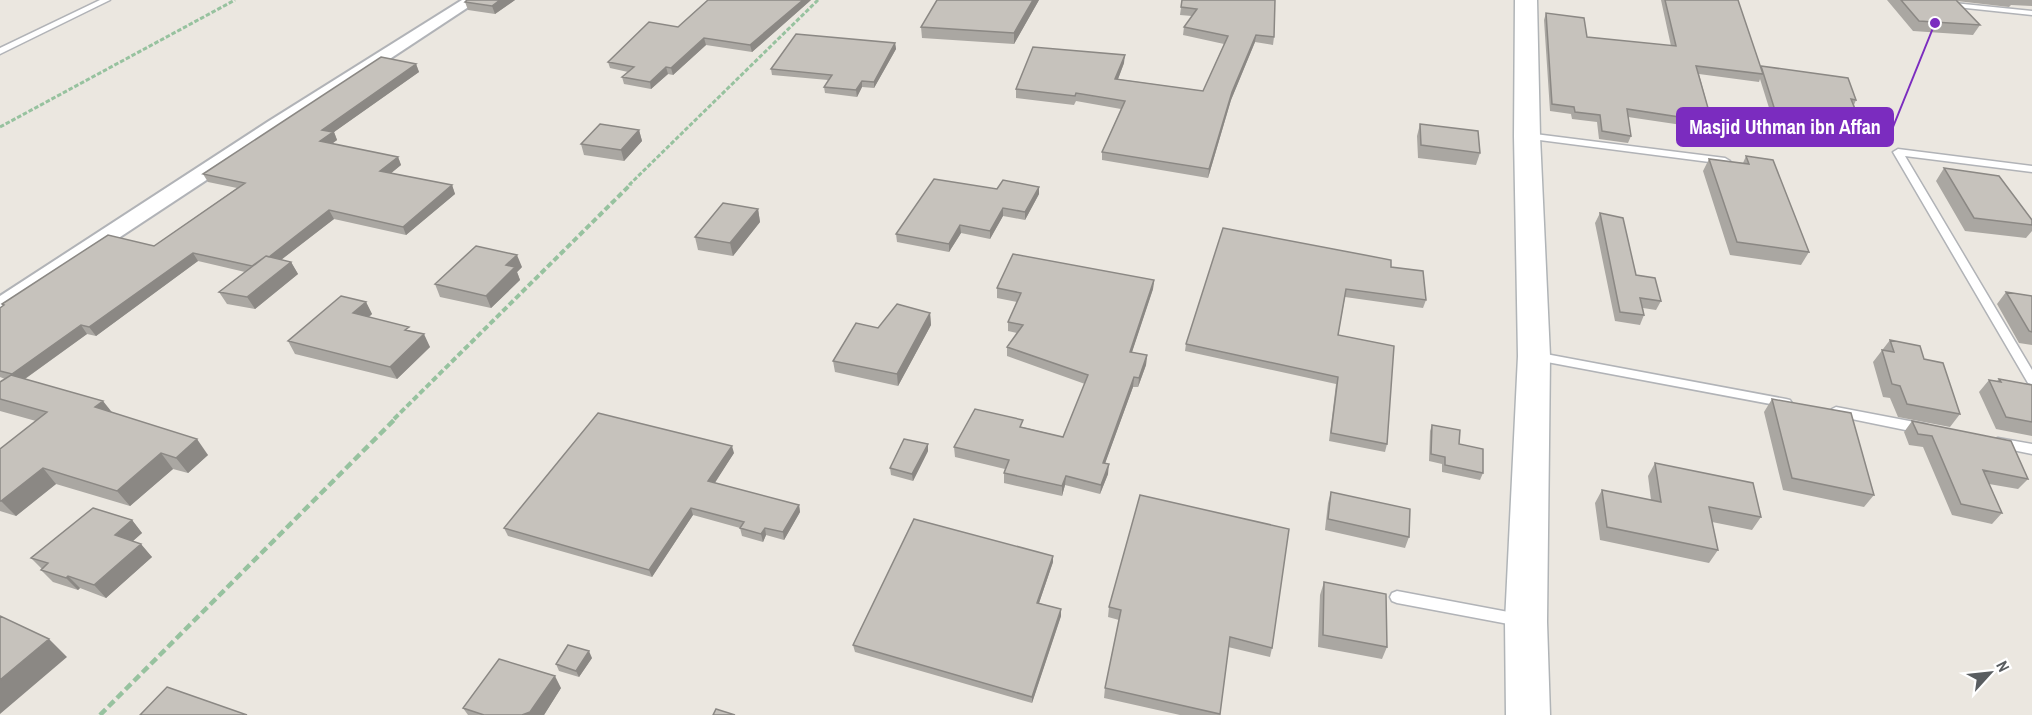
<svg xmlns="http://www.w3.org/2000/svg" width="2032" height="715" viewBox="0 0 2032 715" font-family="'Archivo Narrow',sans-serif">
  <style>
    .lines { fill: none; stroke-linecap: round; stroke-linejoin: round }
    .service-casing { stroke: #b1b3b7; stroke-width: 3 }
    .minor-casing { stroke: #b1b3b7; stroke-width: 4 }
    .secondary-casing { stroke: #b0b4b7; stroke-width: 3 }
    .path-far2 { stroke: #97c29f; stroke-width: 3; stroke-dasharray: 4.5 2; stroke-linecap: butt }
    .path-far1 { stroke: #97c29f; stroke-width: 4; stroke-dasharray: 6 3; stroke-linecap: butt }
    .path { stroke: #97c29f; stroke-width: 4.5; stroke-dasharray: 8 4; stroke-linecap: butt }
    .service { fill: #fff; fill-rule: evenodd }
    .minor { fill: #fff; fill-rule: evenodd }
    .secondary { fill: #fff; fill-rule: evenodd }
    .wall { fill: #aaa7a2 }
    .shaded-wall { fill: #8b8884 }
    .building { fill: #c6c2bc; stroke: #8b8884; stroke-width: 1.5 }
    .leader { fill: none; stroke: #7b2cbf; stroke-width: 2 }
    .callout-dot { fill: #7b2cbf; stroke: #fff; stroke-width: 2 }
    .callout { fill: #7b2cbf; stroke: #7b2cbf; stroke-width: 2 }
    .callout-label { font-size: 20px; text-anchor: middle; font-weight: bold; fill: #fff }
  </style>
  <rect width="100%" height="100%" fill="#ebe7e0"/>
  <g class="lines">
    <g class="service-casing">
      <path id="service" d="M100,0H110L0,54V48Z
        M1944,2L2032,11V15L1947,6H1944Z
        M1527,133L1725,158L1730,161L1725,164L1524,138V134Z
        M1898,149L2032,166V172L1905,156L2032,370V384L2028,383L1893,152Z
        M1535,352L1786,399L1790,400L1792,403L1790,406L1786,407L1531,359L1529,356L1531,353Z
        M1836,407L1925,424L1930,426L1931,429L1930,432L1925,434L1832,415L1830,412L1832,409Z
        M1998,438L2032,444V454L1993,446L1992,443L1993,440Z
        M1397,591L1519,614L1524,615L1527,620L1524,625L1519,626L1397,603L1392,601L1390,597L1392,593Z"/>
    </g>
    <g class="minor-casing">
      <path id="minor" d="M462,0H479L8,311L0,313V296L269,121Z"/>
    </g>
    <g class="secondary-casing">
      <path id="secondary" d="M1515,0H1537L1540,136L1550,356L1547,622L1550,715H1506L1505,622L1518,356L1514,136Z"/>
    </g>
    <path class="path-far2" d="M0,127L235,0
      M629,185L818,0"/>
    <path class="path-far1" d="M394,419L631,184"/>
    <path class="path" d="M100,715L396,418"/>
    <use href="#service" class="service"/>
    <use href="#minor" class="minor"/>
    <use href="#secondary" class="secondary"/>
  </g>
  <path class="wall" d="M515,0L495,14L468,10L465,2Z
    M811,0L752,52L706,45L673,75L668,74L651,89L624,84L622,77L628,72L610,68L608,62L678,27Z
    M1039,0L1014,44L922,38L921,27Z
    M1182,0L1274,37L1273,45L1255,42L1231,100L1208,178L1102,160V152L1121,109L1076,101L1074,105L1016,98V89L1124,63L1118,79L1203,91L1224,44L1183,35L1184,27L1192,16L1180,15Z
    M1661,0H1738L1760,68L1761,66L1856,100L1854,105L1865,134L1861,140L1775,127L1760,79L1759,82L1699,74L1712,122L1709,129L1628,117L1631,136L1628,143L1599,139L1597,122L1572,119L1571,114L1550,111L1544,20L1546,13L1587,37L1671,46Z
    M1887,0H2032V6L2011,5L2009,7L1957,1L1980,25L1973,35L1913,31Z
    M895,43L896,49L874,88L862,87L857,97L825,93L824,87L828,80L772,75L771,69Z
    M416,64L419,72L334,132L337,140L332,144L398,157L401,165L391,173L452,185L455,194L406,235L334,219L281,260L291,262L298,274L255,309L227,304L219,292L245,272L198,261L96,336L87,334L25,379L113,413L208,455L188,473L173,469L130,506L56,484L16,516L0,511V449L36,421L0,411V382L5,379L0,377V308L3,306L2,304L154,246L237,188L208,182L203,174Z
    M1420,124L1480,153L1476,165L1418,158L1417,136Z
    M639,130L642,141L624,161L584,155L581,144Z
    M1746,156L1809,252L1801,265L1730,255L1703,171L1709,159L1743,163Z
    M1944,168L2032,220V231L2026,238L1965,231L1936,181Z
    M997,189L1039,194L1025,220L1003,216L990,239L961,233L949,252L897,242L896,234Z
    M758,209L760,222L733,256L698,250L695,237Z
    M1600,213L1636,275L1661,301L1656,310L1643,308L1644,315L1640,325L1615,321L1595,223Z
    M522,267L517,272L520,280L491,308L440,297L435,284Z
    M1391,267L1426,300L1423,308L1345,297L1338,335L1387,444L1385,452L1329,441L1336,384L1185,351L1186,344Z
    M1154,280L1153,289L1132,352L1147,355L1146,365L1138,387H1133L1105,463L1108,474L1100,494L1065,485L1062,496L1004,483V473L1005,469L955,457L954,447L1023,427L1063,437L1085,384L1007,356V347L1017,333L1008,331V322L1017,302L997,298V288Z
    M2006,292L2032,296V345L2019,343L1997,304Z
    M366,302L372,314L369,317L411,331L430,347L397,379L295,354L288,341Z
    M930,313L931,325L898,386L835,372L833,361L878,328Z
    M1890,340L1924,359L1960,414L1950,427L1898,417L1890,398L1883,397L1873,362Z
    M1999,379L2032,385V436L1996,429L1979,392L1989,380L1997,381Z
    M1772,399L1874,495L1864,507L1783,490L1764,412Z
    M1912,421L2028,479L2018,489L1989,484L2002,513L1992,524L1952,515L1923,447L1909,445L1904,432Z
    M1432,425L1459,444L1483,473L1480,480L1442,472V464L1429,461L1430,431Z
    M928,451L913,481L891,475L890,468Z
    M734,453L714,483L799,505L800,512L784,540L766,535L763,542L742,536L740,528L693,515L652,577L508,536L504,528Z
    M1655,463L1761,517L1752,530L1712,522L1718,550L1709,563L1600,540L1595,503L1602,490L1651,500L1648,476Z
    M1331,492L1409,537L1405,548L1325,530L1328,503Z
    M132,520L142,533L133,541L152,557L106,598L80,588L78,590L53,582L41,570L42,569L31,558Z
    M1053,562L1039,603L1061,609V616L1032,703L855,652L853,645Z
    M1324,582L1387,647L1382,659L1318,647L1320,595Z
    M1109,607L1272,648L1270,657L1228,647L1220,715H1180L1104,698L1105,688L1119,620L1108,617Z
    M592,658L579,677L559,671L556,664Z
    M561,688L544,715H468L463,708Z"/>
  <path class="shaded-wall" d="M500,0H515L495,14L492,6Z
    M803,0H811L752,52L750,45Z
    M1033,0H1039L1014,44V33Z
    M1256,35L1255,42L1231,100L1208,178L1209,169L1232,92Z
    M704,38L706,45L673,75L671,68Z
    M895,43L896,49L874,88V82Z
    M1125,55L1124,63L1115,87V79Z
    M416,64L419,72L334,132L337,140L324,149L320,141L322,130Z
    M666,67L668,74L651,89L650,82Z
    M862,81V87L857,97L856,90Z
    M639,130L642,141L624,161L621,150Z
    M398,157L401,165L384,179L380,171Z
    M452,185L455,194L406,235L403,227Z
    M1039,187V194L1025,220V212Z
    M1003,208V216L990,239V231Z
    M758,209L760,222L733,256L730,243Z
    M329,210L334,219L260,276L255,267Z
    M960,225L961,233L949,252V244Z
    M193,253L198,261L96,336L89,327Z
    M517,255L522,267L517,272L520,280L491,308L486,296L506,265Z
    M291,262L298,274L255,309L247,297Z
    M1154,280L1153,289L1129,361L1130,352Z
    M366,302L372,314L359,325L353,313Z
    M930,313L931,325L898,386L897,374Z
    M81,325L87,334L19,383L12,374Z
    M424,334L430,347L397,379L390,367Z
    M1147,355L1146,365L1138,387L1139,378Z
    M1134,377L1133,387L1102,472L1103,463Z
    M103,401L115,416L95,407Z
    M197,439L208,455L188,473L176,458Z
    M928,444V451L913,481L912,474Z
    M732,446L734,453L711,489L708,481Z
    M161,453L173,469L130,506L117,491Z
    M1109,464L1108,474L1100,494L1101,485Z
    M43,468L56,484L16,516L1,501Z
    M1066,476L1065,485L1062,496V486Z
    M799,505L800,512L784,540L783,532Z
    M691,508L693,515L652,577L649,570Z
    M132,520L142,533L126,547L115,535Z
    M765,528L766,535L763,542L761,534Z
    M141,544L152,557L106,598L94,585Z
    M1053,556V562L1037,609V603Z
    M68,576L80,588L78,590L66,578Z
    M1061,609V616L1032,703V697Z
    M49,639L67,657L0,714V680Z
    M589,651L592,658L579,677L576,671Z
    M555,676L561,688L544,715H522Z"/>
  <path class="building" d="M467,0H500L492,6L465,2Z
    M708,0H803L750,45L704,38L671,68L666,67L650,82L622,77L634,67L608,62L649,22L678,27Z
    M937,0H1033L1014,33L921,27Z
    M1182,0H1275L1274,37L1256,35L1232,92L1209,169L1102,152L1125,101L1076,93L1075,96L1016,89L1033,47L1125,55L1115,79L1203,91L1228,36L1184,27L1197,9L1181,7Z
    M1665,0H1738L1763,74L1696,66L1712,122L1627,109L1631,136L1602,131L1600,115L1575,112L1574,107L1552,104L1546,13L1584,18L1587,37L1676,46Z
    M1901,0H1956L1980,25L1919,21Z
    M796,34L895,43L874,82L862,81L856,90L824,87L832,75L771,69Z
    M381,57L416,64L322,130L333,132L320,141L398,157L380,171L452,185L403,227L329,210L269,257L266,256L252,266L193,253L89,327L81,325L12,374L0,371V308L4,305L2,304L108,235L154,246L245,183L203,174Z
    M1761,66L1848,78L1856,100L1851,99L1865,134L1778,120Z
    M600,124L639,130L621,150L581,144Z
    M1420,124L1478,131L1480,153L1421,145Z
    M1746,156L1773,160L1809,252L1737,242L1709,159L1749,164Z
    M1944,168L1999,176L2032,220V225L1974,218Z
    M934,179L997,189L1003,180L1039,187L1025,212L1003,208L990,231L960,225L949,244L896,234Z
    M723,203L758,209L730,243L695,237Z
    M1600,213L1623,218L1636,275L1655,278L1661,301L1640,298L1644,315L1620,312Z
    M1223,228L1391,260V267L1423,271L1426,300L1346,289L1338,335L1394,346L1387,444L1331,433L1338,377L1186,344Z
    M476,246L517,255L506,265L515,267L486,296L435,284Z
    M1013,254L1154,280L1130,352L1147,355L1139,378L1134,377L1103,463L1109,464L1101,485L1066,476L1062,486L1004,473L1009,460L954,447L975,409L1023,420L1020,427L1063,437L1088,375L1007,347L1023,325L1008,322L1021,293L997,288Z
    M266,256L291,262L247,297L219,292Z
    M2006,292L2032,296V332L2029,331Z
    M341,296L366,302L353,313L409,327L405,330L424,334L390,367L288,341Z
    M897,304L930,313L897,374L833,361L856,323L878,328Z
    M1890,340L1920,346L1924,359L1943,363L1960,414L1907,404L1900,386L1892,384L1882,350L1894,352Z
    M11,375L103,401L95,407L197,439L176,458L161,453L117,491L43,468L1,501H0V449L47,412L0,399V382Z
    M1999,379L2032,385V422L2006,417L1989,380L2001,382Z
    M1772,399L1851,413L1874,495L1792,478Z
    M598,413L732,446L708,481L799,505L783,532L765,528L761,534L740,528L744,522L691,508L649,570L504,528Z
    M1912,421L2011,441L2028,479L1983,470L2002,513L1961,504L1932,436L1918,434Z
    M1432,425L1460,430L1459,444L1483,449V473L1445,465V457L1431,454Z
    M904,439L928,444L912,474L890,468Z
    M1655,463L1753,483L1761,517L1709,507L1718,550L1607,527L1602,490L1661,502Z
    M1331,492L1410,509L1409,537L1328,519Z
    M1140,495L1289,529L1272,648L1230,637L1220,714L1105,688L1121,610L1109,607Z
    M93,508L132,520L115,535L141,544L94,585L68,576L66,578L41,570L48,563L31,558Z
    M914,519L1053,556L1037,603L1061,609L1032,697L853,645Z
    M1324,582L1386,594L1387,647L1323,635Z
    M0,616L49,639L0,680Z
    M568,645L589,651L576,671L556,664Z
    M499,659L555,676L530,712L522,715H484L463,708Z
    M167,687L247,715H140Z
    M716,709L735,715H713Z"/>
  <path class="leader" d="M1935 23L1893 127"/>
  <circle class="callout-dot" cx="1935" cy="23" r="6"/>
  <rect class="callout" x="1677" y="108" width="216" height="38" rx="6"/>
  <g class="callout-label">
    <text x="1785" y="134">Masjid Uthman ibn Affan</text>
  </g>
  <g transform="translate(1990 673) rotate(63)" stroke="#ffffff" stroke-width="4.5" paint-order="stroke">
  <path d="M0-4.5L10 22L0 15L-10 22Z" fill="#595d60"/>
  <text y="-9" font-size="16" font-weight="bold" text-anchor="middle" fill="#595d60">N</text>
  </g>
</svg>
